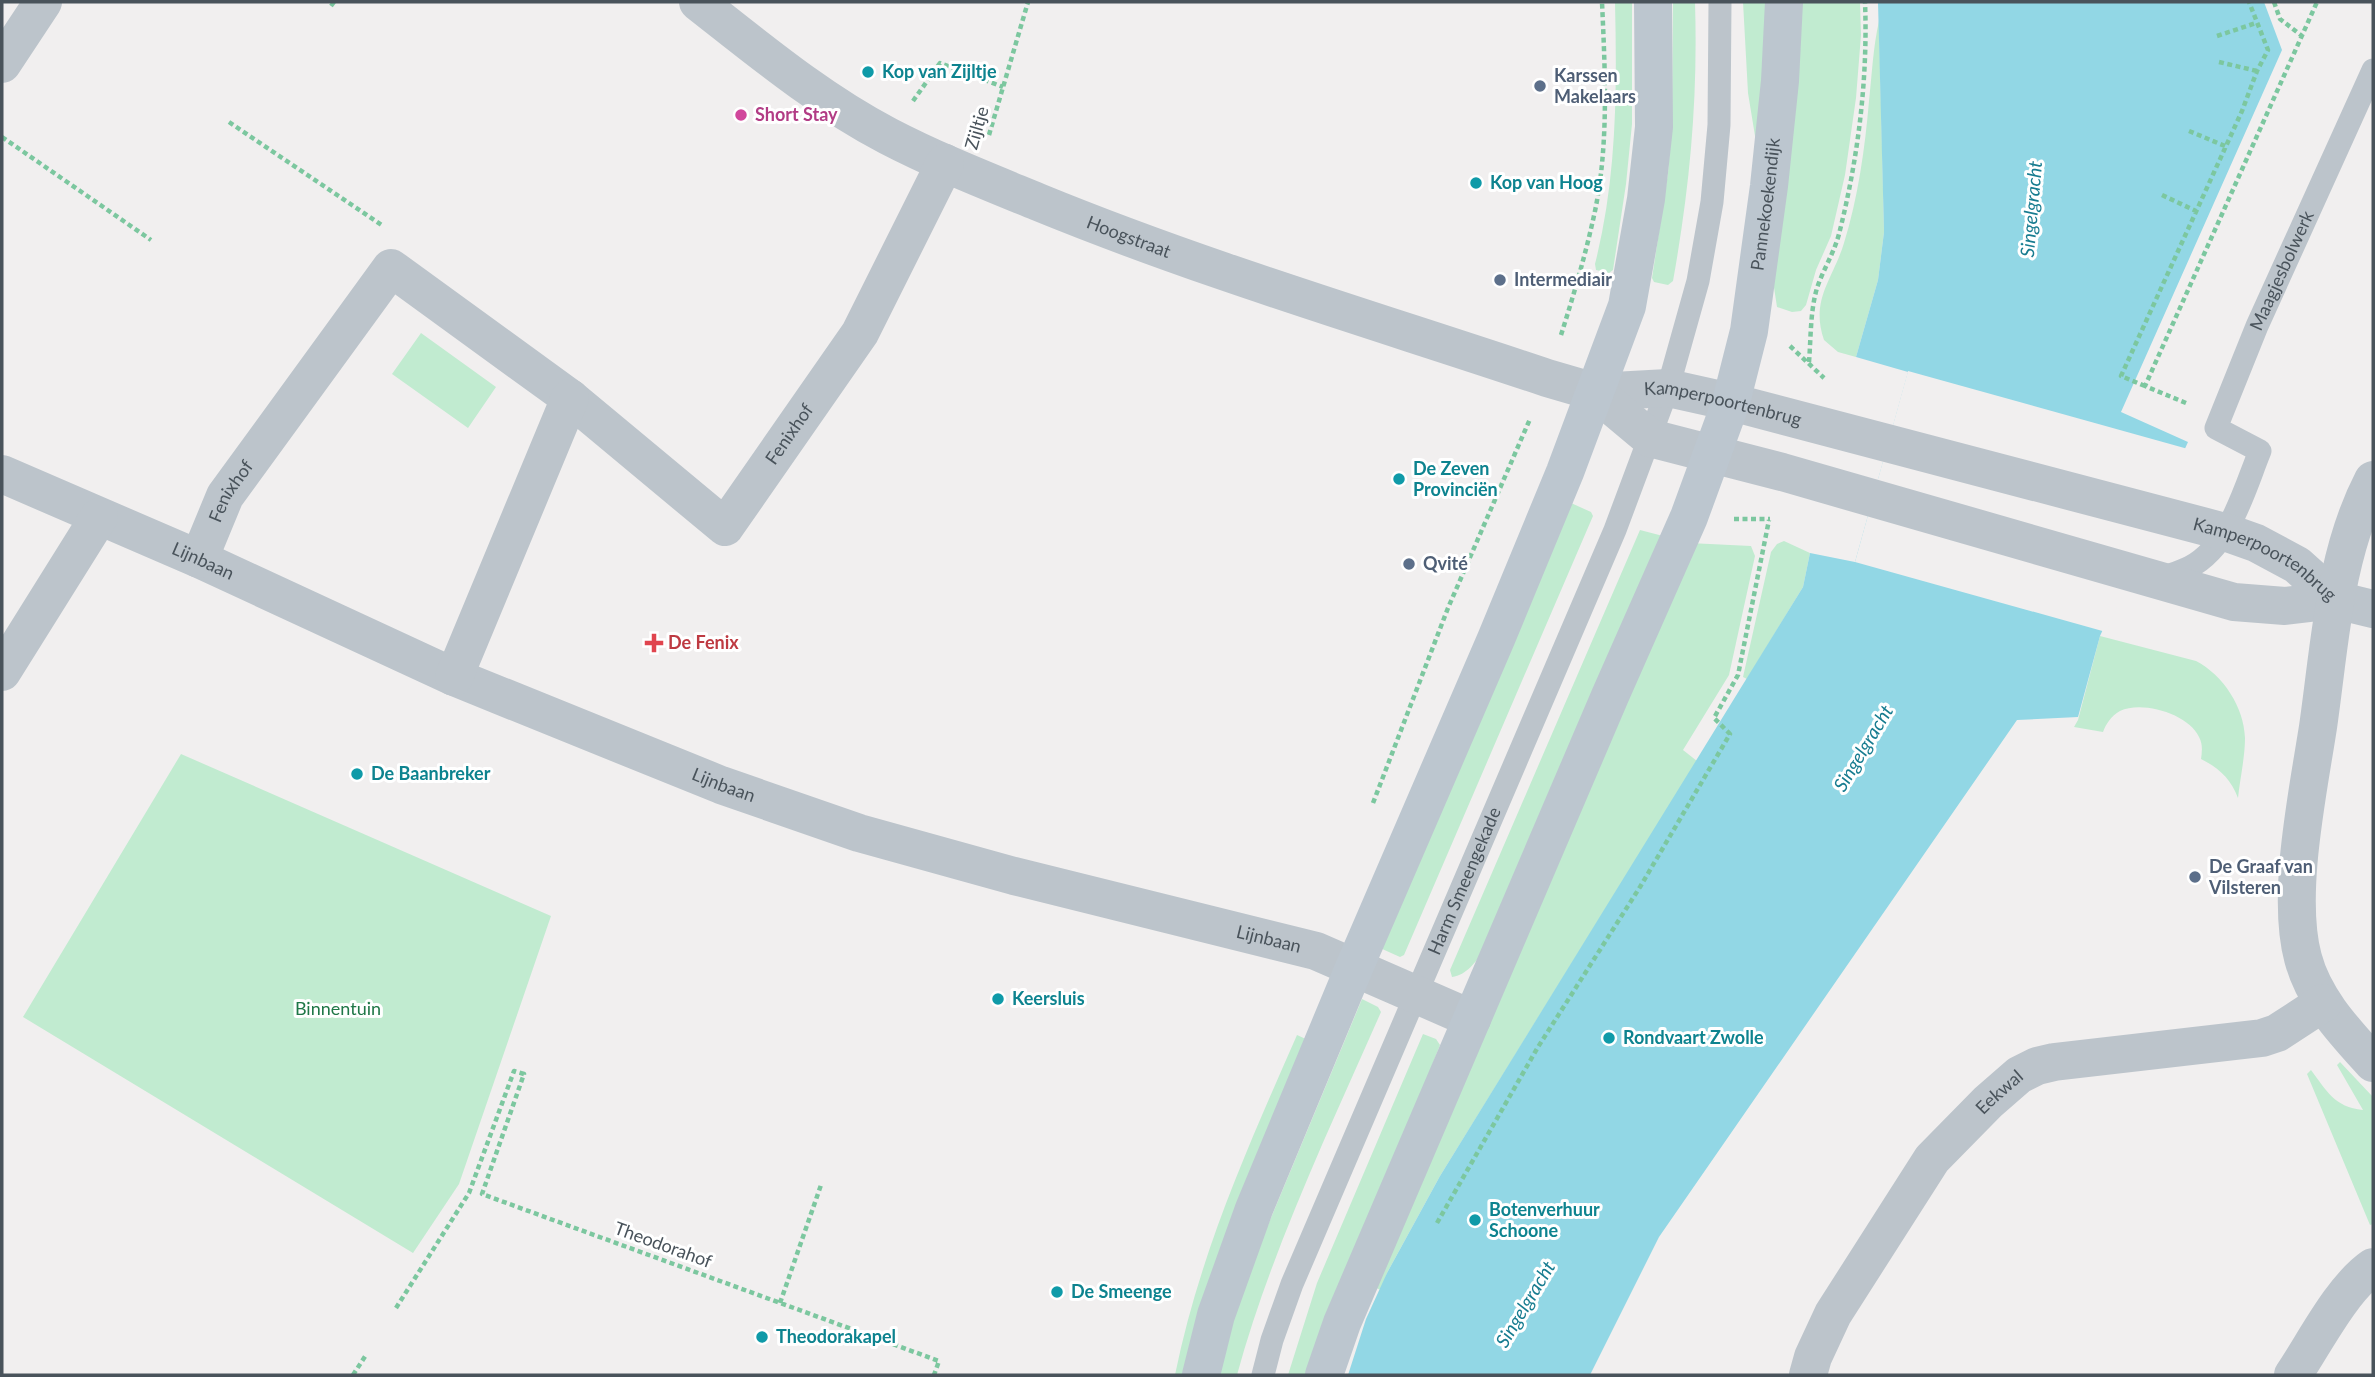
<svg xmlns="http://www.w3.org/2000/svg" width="2375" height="1377" viewBox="0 0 2375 1377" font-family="Lato,sans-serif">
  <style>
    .green { fill: #c1ebd0 }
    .water { fill: #92d7e5 }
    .pier { fill: #f1efef }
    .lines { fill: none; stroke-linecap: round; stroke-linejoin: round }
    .path { stroke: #7cc79f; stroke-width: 4.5; stroke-dasharray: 5 3.5; stroke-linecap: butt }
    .service { stroke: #bcc4cb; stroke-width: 23 }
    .minor { stroke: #bcc4cb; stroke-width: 38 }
    .secondary { stroke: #bcc6cf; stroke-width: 38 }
    .culture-dot { fill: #0f9aa8; stroke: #fff; stroke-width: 2.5 }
    .service-dot { fill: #5c6f8a; stroke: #fff; stroke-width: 2.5 }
    .hotel-dot { fill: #d1479c; stroke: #fff; stroke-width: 2.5 }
    .health-dot { fill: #e0444e; stroke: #fff; stroke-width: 2.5 }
    .labels { text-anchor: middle; stroke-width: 6; stroke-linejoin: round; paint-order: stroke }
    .culture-label { font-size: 18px; font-weight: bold; fill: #0d838f; stroke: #fff; text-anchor: start }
    .service-label { font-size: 18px; font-weight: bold; fill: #4e5e75; stroke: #fff; text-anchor: start }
    .hotel-label { font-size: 18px; font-weight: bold; fill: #b23c85; stroke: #fff; text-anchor: start }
    .street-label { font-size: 18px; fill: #49535b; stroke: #fff }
    .health-label { font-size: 18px; font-weight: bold; fill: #be3a42; stroke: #fff; text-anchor: start }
    .park-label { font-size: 18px; fill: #1f7747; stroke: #fff }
    .water-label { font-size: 19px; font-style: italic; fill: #177c90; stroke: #fff }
  </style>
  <rect width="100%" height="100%" fill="#f1efef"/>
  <path class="green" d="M1615,2H1632V124L1626,184L1613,270L1609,273L1596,270L1595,264C1617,177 1617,91 1615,2Z
    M1673,2H1695C1698,99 1690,186 1673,281L1668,285L1654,282L1652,278L1668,173L1672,122Z
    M1743,2H1774L1756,142L1748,93Z
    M1795,2H1860L1861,35L1856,98L1845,175L1831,236L1816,270L1806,305L1801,311L1792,312L1777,307L1773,281Z
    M1879,21L1884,232L1878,280L1856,357L1838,352L1824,340C1810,300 1833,279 1844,243C1858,198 1865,148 1869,101C1872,74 1873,48 1879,21Z
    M421,333L496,387L468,428L392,374Z
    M1571,503L1591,512L1593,516L1404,955L1400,957L1380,948Z
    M1640,530L1663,536L1484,951C1475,962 1467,975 1452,977L1450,970Z
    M1784,541L1810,553L1803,587L1747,679L1743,677L1771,552L1777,544Z
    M1689,543L1751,546L1755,556L1729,675L1683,750L1697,761L1440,1176L1387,1273L1381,1290L1369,1285Z
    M2100,636L2196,661C2223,675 2244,707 2245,738C2245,757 2240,779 2238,798C2231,779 2219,768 2201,759C2202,752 2203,744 2199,737C2189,714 2142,700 2120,711C2111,716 2106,724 2103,732L2074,727L2078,720Z
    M181,754L551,916L459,1184L413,1253L23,1017Z
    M1362,999L1378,1007L1381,1012C1329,1130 1271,1251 1237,1375H1213L1221,1338Z
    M1423,1034L1436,1039L1440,1045L1311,1375H1288L1317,1283Z
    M1297,1035L1308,1040L1190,1375H1175C1200,1253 1247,1149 1297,1035Z
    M2340,1062L2373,1097V1224L2370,1225L2307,1074L2311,1070C2327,1091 2334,1107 2363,1110L2337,1065Z"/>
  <path class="water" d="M1878,2H2264L2282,50L2121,412L2188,442L2100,636L2078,717L2017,720L1659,1237L1590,1375H1348L1366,1319L1387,1273L1440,1176L1803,587L1810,553L1855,562L1908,372L1856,357L1878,280L1884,232Z"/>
  <path class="pier" d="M1908,371L2188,449L2106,632L1855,562Z"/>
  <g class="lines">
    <path class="path" d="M2274,2L2280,19L2302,36
      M331,6L334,2
      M2217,36L2256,23
      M2219,62L2257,71
      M913,101L940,63L1003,87
      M229,122L383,226
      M2189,131L2225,146
      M989,135L1028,2
      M2,137L151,240
      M2162,195L2196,211
      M1561,335C1574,294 1586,253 1595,211C1609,143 1605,70 1602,2
      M1790,346L1824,378
      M1809,362C1811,338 1810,312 1817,288C1823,270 1834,253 1839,234C1858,159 1868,79 1865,2
      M2145,386L2121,376L2242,111L2257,71L2268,50L2249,2
      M2186,403L2145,386L2317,2
      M1734,519H1770
      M1373,803L1448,608L1530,419
      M1437,1223L1538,1047L1640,887L1730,734L1714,718L1738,675L1769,520
      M780,1303L821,1185
      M396,1308L469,1193L514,1071L524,1074L482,1194L939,1361L934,1375
      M353,1375L366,1355"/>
    <g class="service">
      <path id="s1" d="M2159,579C2169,575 2180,572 2190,567C2230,546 2244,490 2260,451L2216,428L2257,326L2373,70"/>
      <path id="s2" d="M1263,1375L1272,1340L1292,1284L1615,530L1668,388L1698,281L1712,202L1719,125L1720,2"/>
    </g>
    <g class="minor">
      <path id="s3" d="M698,2C758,49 819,100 888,136C936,161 987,181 1038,202C1204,270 1377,321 1547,378L1595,392L1668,388L1731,402L2225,532L2256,543L2297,565L2336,600"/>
      <path d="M2,64L43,2"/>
      <path d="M1595,392L1650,438L1782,472L2234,602L2285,606L2336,600L2373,609"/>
      <path id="s4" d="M2,474L199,559L454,677L721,785L859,833L1014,876L1316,951L1472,1019"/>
      <path d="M2373,480C2334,555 2330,644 2318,727C2308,792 2286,895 2303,958C2314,1000 2345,1032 2373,1063"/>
      <path id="s5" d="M199,559L225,496L391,268L570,398L725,527L860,333L945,163"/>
      <path d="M2,672L99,517"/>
      <path d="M454,677L570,398"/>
      <path id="s6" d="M1808,1375L1813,1357L1833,1314L1932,1159L1988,1102L2019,1075L2037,1066L2054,1062L2262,1038L2277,1033L2323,1003"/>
      <path d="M2293,1375C2314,1344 2342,1288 2373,1267"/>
    </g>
    <g class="secondary">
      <path d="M1201,1375L1216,1315L1254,1209L1354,968L1496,639L1565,472L1627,306L1646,199L1654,127L1653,2"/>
      <path id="s7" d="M1324,1375L1342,1323L1610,696L1689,517L1731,402L1749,331L1769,186L1780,81L1784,2"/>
    </g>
  </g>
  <g class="culture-dot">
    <circle cx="868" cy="72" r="7"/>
    <circle cx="1476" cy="183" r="7"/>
    <circle cx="1399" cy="479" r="7"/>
    <circle cx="357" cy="774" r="7"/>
    <circle cx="998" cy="999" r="7"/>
    <circle cx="1609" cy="1038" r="7"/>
    <circle cx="1475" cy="1220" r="7"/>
    <circle cx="1057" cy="1292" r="7"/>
    <circle cx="762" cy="1337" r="7"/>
  </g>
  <g class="service-dot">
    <circle cx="1540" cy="86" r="7"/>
    <circle cx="1500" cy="280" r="7"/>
    <circle cx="1409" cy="564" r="7"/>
    <circle cx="2195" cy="877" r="7"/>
  </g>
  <circle class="hotel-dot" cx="741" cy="115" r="7"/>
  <path class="health-dot" d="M650.5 632.5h7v7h7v7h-7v7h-7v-7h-7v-7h7z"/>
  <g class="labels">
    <g class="culture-label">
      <text x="882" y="78">Kop van Zijltje</text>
      <text x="1490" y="189">Kop van Hoog</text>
      <text x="1413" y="475">De Zeven<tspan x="1413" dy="21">Provinciën</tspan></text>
      <text x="371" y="780">De Baanbreker</text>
      <text x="1012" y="1005">Keersluis</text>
      <text x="1623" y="1044">Rondvaart Zwolle</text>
      <text x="1489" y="1216">Botenverhuur<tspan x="1489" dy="21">Schoone</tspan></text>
      <text x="1071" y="1298">De Smeenge</text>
      <text x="776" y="1343">Theodorakapel</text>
    </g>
    <g class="service-label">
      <text x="1554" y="82">Karssen<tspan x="1554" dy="21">Makelaars</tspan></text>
      <text x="1514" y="286">Intermediair</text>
      <text x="1423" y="570">Qvité</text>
      <text x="2209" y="873">De Graaf van<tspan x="2209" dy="21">Vilsteren</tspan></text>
    </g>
    <g class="hotel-label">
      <text x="755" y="121">Short Stay</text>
    </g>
    <g class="street-label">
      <text transform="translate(977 128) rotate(-74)" y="6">Zijltje</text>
      <text dy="6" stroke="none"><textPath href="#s7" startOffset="1256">Pannekoekendijk</textPath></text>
      <text dy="6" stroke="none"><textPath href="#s3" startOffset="494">Hoogstraat</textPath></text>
      <text dy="6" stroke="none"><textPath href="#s1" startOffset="392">Maagjesbolwerk</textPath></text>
      <text dy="6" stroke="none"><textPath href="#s3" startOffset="1115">Kamperpoortenbrug</textPath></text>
      <text dy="6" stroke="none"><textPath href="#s5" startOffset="886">Fenixhof</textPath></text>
      <text dy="6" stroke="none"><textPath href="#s5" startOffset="75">Fenixhof</textPath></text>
      <text dy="6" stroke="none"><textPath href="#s3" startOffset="1682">Kamperpoortenbrug</textPath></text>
      <text dy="6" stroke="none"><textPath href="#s4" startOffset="219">Lijnbaan</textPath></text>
      <text dy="6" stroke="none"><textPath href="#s4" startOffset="786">Lijnbaan</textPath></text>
      <text dy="6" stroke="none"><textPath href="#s2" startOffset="534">Harm Smeengekade</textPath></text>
      <text dy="6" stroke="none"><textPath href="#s4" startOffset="1353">Lijnbaan</textPath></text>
      <text dy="6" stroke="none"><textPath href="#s6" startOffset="345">Eekwal</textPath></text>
      <text transform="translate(663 1245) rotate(20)" y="6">Theodorahof</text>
    </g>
    <g class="health-label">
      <text x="668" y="649">De Fenix</text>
    </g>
    <g class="park-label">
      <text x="338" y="1015">Binnentuin</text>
    </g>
    <g class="water-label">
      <text transform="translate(2031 209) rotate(-85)" y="7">Singelgracht</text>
      <text transform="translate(1863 748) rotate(-59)" y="7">Singelgracht</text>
      <text transform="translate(1525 1304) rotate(-59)" y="7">Singelgracht</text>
    </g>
  </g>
  <rect width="2375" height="1377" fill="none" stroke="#49535b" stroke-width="7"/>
</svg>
